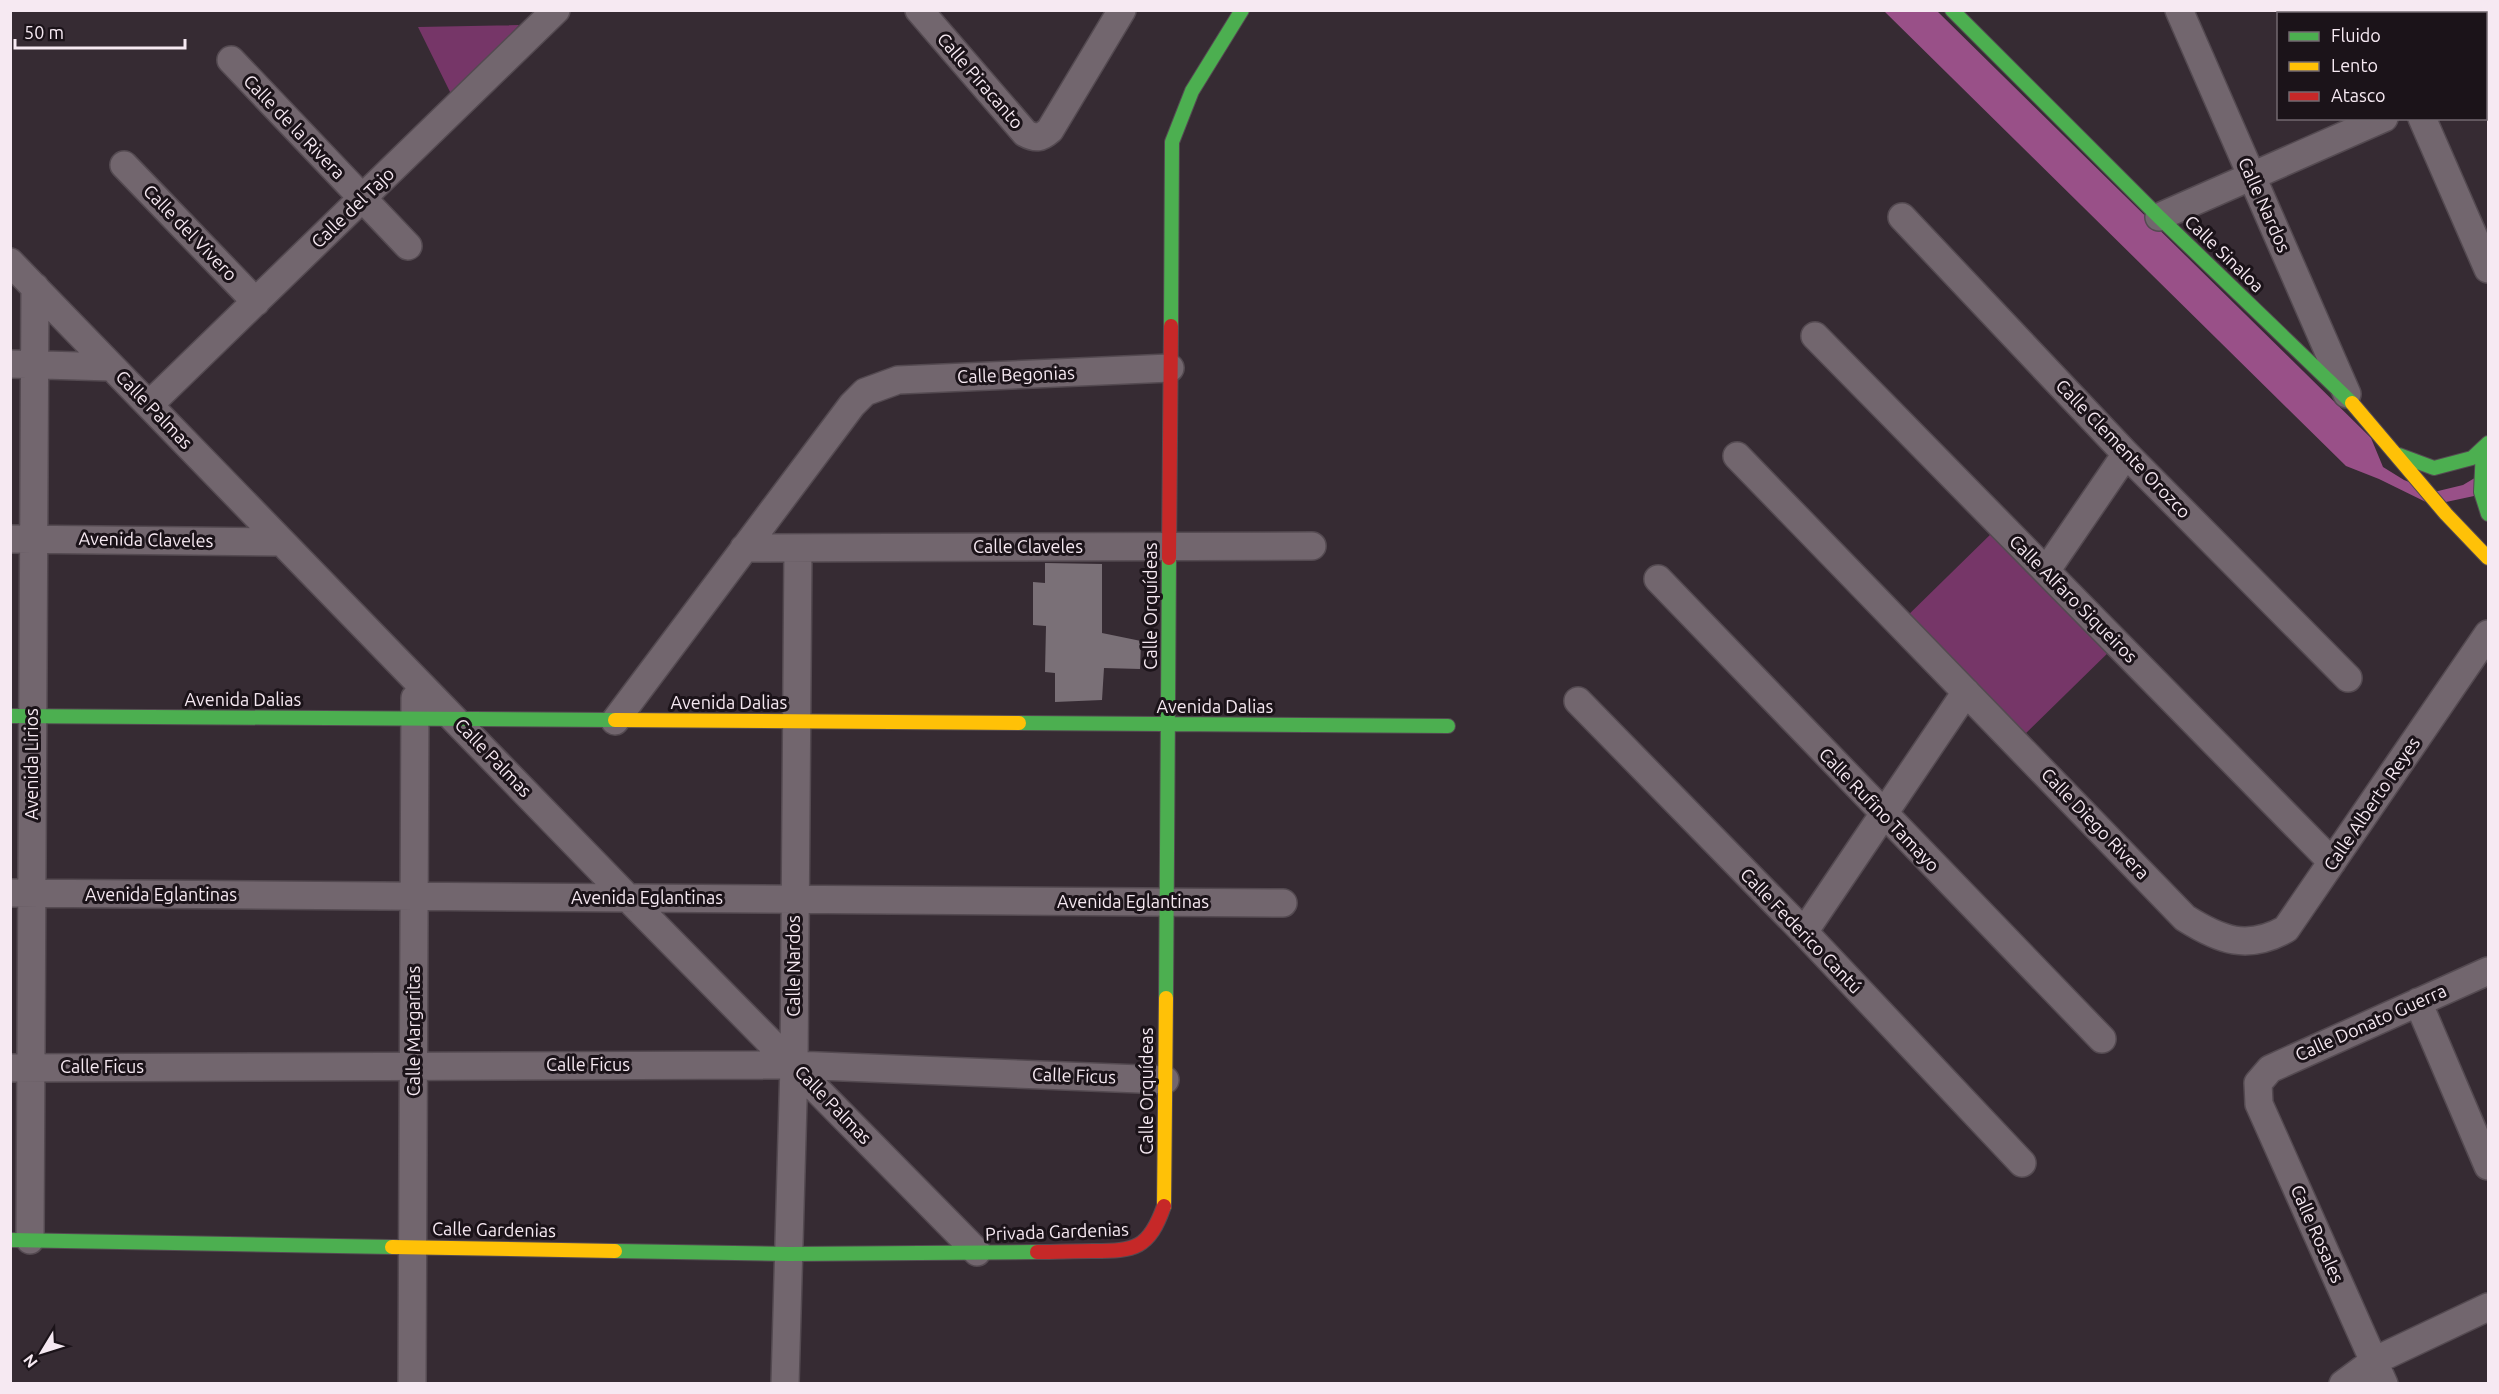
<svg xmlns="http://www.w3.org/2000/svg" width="2499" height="1394" viewBox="0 0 2499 1394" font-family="Ubuntu,sans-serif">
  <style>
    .green { fill: #763668 }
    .water { fill: #995088 }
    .building { fill: #7a7077 }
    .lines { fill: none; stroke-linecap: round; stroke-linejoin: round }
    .street-casing { stroke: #544a51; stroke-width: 30 }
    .fast-casing { stroke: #544a51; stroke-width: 16 }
    .slow-casing { stroke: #544a51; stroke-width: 16 }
    .jam-casing { stroke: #544a51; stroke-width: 16 }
    .street { stroke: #72666e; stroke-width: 27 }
    .fast { stroke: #4caf50; stroke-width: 14 }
    .slow { stroke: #ffc107; stroke-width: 14 }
    .jam { stroke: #c62828; stroke-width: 14 }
    .labels { text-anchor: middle; stroke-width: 6; stroke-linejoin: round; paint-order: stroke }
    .street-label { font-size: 18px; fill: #f6e9f2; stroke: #1b1319 }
  </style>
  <rect width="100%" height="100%" fill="#362b33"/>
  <path class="green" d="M519,25L453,98L418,27Z
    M1996,529L2115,646L2019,740L1899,624Z"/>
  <path class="water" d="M1884,11H1937L2371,438L2383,467L2404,480L2434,492L2463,485L2488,470V493L2432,505L2379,479L2346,466Z"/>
  <path class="building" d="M1045,563L1102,564V633L1141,641L1140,669L1104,668L1102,700L1055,702V673L1045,672L1046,626L1033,625V582L1045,583Z"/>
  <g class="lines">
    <g class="street-casing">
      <path id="street" d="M919,10L1025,133C1036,139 1041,138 1050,130L1122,10
        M2179,10L2347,394
        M2374,10L2375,14
        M231,60L408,246
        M2486,74L2488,72
        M2422,118L2488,269
        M124,165L256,302
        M1902,217L2126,454L2348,678
        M2159,217L2384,118
        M10,262L628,898L977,1252
        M1815,336L2332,862
        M10,364L112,367
        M149,405L556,10
        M1737,456L2185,918C2220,940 2247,951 2286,929L2488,634
        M10,539L282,542
        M744,548L1312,546
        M2046,571L2126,454
        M1658,579L2102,1039
        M1578,701L1804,932L2022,1163
        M615,721L852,405L865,392L898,380L1170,368
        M10,893L1283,903
        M1804,932L1966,692
        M2418,1002L2488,1166
        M10,1068L794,1065L1165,1080
        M30,1240L35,287
        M412,1384L415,698
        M785,1384L794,1065L798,548
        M2343,1384L2374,1361L2488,1307
        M2384,1384L2259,1104L2258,1083L2270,1069L2488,971"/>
    </g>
    <g class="fast-casing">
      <path id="fast" d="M1952,10L2159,217L2352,403
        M1171,326L1172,142L1192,91L1242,10
        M2483,449L2481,492L2488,514
        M2399,455L2434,468L2472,458L2488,443
        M10,716L615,720
        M1019,723L1448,726
        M1166,998L1169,558
        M10,1240L392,1247
        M615,1251L789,1254L1037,1252"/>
    </g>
    <g class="slow-casing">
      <path id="slow" d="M2352,403L2446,514L2488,558
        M615,720L1019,723
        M1164,1206L1166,998
        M392,1247L615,1251"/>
    </g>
    <g class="jam-casing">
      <path id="jam" d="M1169,558L1171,326
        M1037,1252C1056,1252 1074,1251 1093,1251C1135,1251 1149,1249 1164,1206"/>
    </g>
    <use href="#street" class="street"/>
    <use href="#fast" class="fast"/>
    <use href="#slow" class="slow"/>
    <use href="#jam" class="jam"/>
  </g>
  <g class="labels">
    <g class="street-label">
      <text transform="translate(980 81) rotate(49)" y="6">Calle Piracanto</text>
      <text transform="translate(294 127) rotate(46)" y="6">Calle de la Rivera</text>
      <text transform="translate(2264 205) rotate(66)" y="6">Calle Nardos</text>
      <text transform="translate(353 208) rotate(-44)" y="6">Calle del Tajo</text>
      <text transform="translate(190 233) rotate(46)" y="6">Calle del Vivero</text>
      <text transform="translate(2224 254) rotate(44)" y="6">Calle Sinaloa</text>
      <text transform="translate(1016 375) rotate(-2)" y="6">Calle Begonias</text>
      <text transform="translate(154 410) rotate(46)" y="6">Calle Palmas</text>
      <text transform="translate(2123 449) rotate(46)" y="6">Calle Clemente Orozco</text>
      <text transform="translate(146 540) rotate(1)" y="6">Avenida Claveles</text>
      <text x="1028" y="553">Calle Claveles</text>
      <text transform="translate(2073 599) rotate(45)" y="6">Calle Alfaro Siqueiros</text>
      <text transform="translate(1151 606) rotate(-90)" y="6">Calle Orquídeas</text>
      <text x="243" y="706">Avenida Dalias</text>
      <text x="729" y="709">Avenida Dalias</text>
      <text x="1215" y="713">Avenida Dalias</text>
      <text transform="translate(493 758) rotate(46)" y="6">Calle Palmas</text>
      <text transform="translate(32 764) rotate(-90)" y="6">Avenida Lirios</text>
      <text transform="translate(2372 804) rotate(-56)" y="6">Calle Alberto Reyes</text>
      <text transform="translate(1879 810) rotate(46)" y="6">Calle Rufino Tamayo</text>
      <text transform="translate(2095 824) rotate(46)" y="6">Calle Diego Rivera</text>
      <text x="161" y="901">Avenida Eglantinas</text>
      <text x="647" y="904">Avenida Eglantinas</text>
      <text x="1133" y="908">Avenida Eglantinas</text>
      <text transform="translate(1801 931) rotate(46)" y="6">Calle Federico Cantú</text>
      <text transform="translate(794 966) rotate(-90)" y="6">Calle Nardos</text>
      <text transform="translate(2371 1023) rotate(-24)" y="6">Calle Donato Guerra</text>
      <text transform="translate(414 1031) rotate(-90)" y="6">Calle Margaritas</text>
      <text x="588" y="1071">Calle Ficus</text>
      <text x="102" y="1073">Calle Ficus</text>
      <text transform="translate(1074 1076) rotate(2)" y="6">Calle Ficus</text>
      <text transform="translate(1147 1091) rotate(-90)" y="6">Calle Orquídeas</text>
      <text transform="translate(833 1105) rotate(46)" y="6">Calle Palmas</text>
      <text transform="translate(494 1230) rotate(1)" y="6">Calle Gardenias</text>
      <text transform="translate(1057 1232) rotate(-2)" y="6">Privada Gardenias</text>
      <text transform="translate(2317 1234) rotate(66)" y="6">Calle Rosales</text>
    </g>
  </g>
  <rect width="2499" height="1394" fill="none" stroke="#f6e9f2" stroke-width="24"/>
  <rect x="2277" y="12" width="210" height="108" fill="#1b1319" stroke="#736970" stroke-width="1.5"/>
  <rect x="2289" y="32" width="30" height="9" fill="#4caf50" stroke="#736970" stroke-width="1.5"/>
  <text x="2331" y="42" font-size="18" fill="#f6e9f2">Fluido</text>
  <rect x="2289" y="62" width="30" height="9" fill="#ffc107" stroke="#736970" stroke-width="1.5"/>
  <text x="2331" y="72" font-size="18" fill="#f6e9f2">Lento</text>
  <rect x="2289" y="92" width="30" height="9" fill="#c62828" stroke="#736970" stroke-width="1.5"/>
  <text x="2331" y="102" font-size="18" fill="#f6e9f2">Atasco</text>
  <g transform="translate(42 1352) rotate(232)" stroke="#1b1319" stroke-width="4.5" paint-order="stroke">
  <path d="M0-4.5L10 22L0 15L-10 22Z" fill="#f6e9f2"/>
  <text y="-9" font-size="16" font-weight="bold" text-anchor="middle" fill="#f6e9f2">N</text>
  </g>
  <path d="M15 39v9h170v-9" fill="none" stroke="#f6e9f2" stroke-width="3"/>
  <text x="24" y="39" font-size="18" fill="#f6e9f2" stroke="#1b1319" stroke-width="4.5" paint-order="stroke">50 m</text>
</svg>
